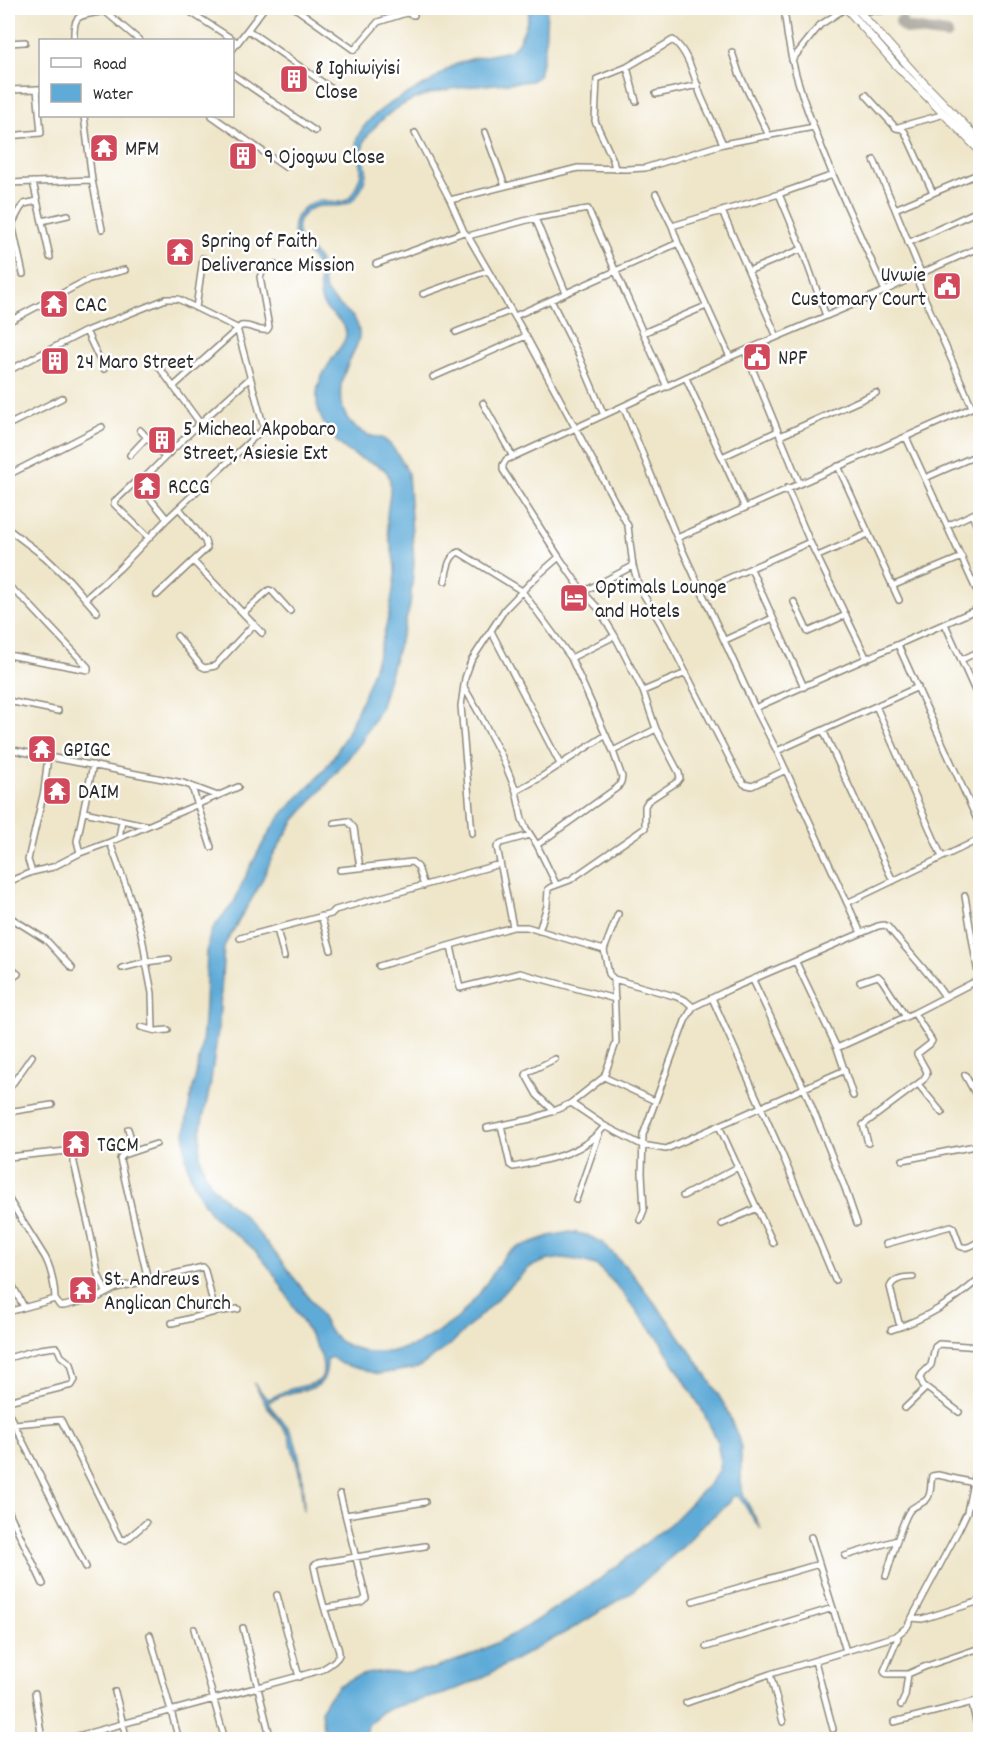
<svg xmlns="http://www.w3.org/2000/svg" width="988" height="1747" viewBox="0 0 988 1747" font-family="Dekko,sans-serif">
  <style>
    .water { fill: #5fabd8; stroke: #456b82; stroke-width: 1.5 }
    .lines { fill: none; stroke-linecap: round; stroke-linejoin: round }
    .taxiway { stroke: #8d887a; stroke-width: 12 }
    .minor-casing { stroke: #8d887a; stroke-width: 8 }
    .major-casing { stroke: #8d887a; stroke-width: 9 }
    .minor { stroke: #fff; stroke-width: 5 }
    .major { stroke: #fff; stroke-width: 7 }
    .labels { text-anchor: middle; stroke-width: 5; stroke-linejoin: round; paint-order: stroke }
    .poi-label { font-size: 21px; fill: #2b2b2b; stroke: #fff; text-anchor: start }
  </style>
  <rect width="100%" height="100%" fill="#fff"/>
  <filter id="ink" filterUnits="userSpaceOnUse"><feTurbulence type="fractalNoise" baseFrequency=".0167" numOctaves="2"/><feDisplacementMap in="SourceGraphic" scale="12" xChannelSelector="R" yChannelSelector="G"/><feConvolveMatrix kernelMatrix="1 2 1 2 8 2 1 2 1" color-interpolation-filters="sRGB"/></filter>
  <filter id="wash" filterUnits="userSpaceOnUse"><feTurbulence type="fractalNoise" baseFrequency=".008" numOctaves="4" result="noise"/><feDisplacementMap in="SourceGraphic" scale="24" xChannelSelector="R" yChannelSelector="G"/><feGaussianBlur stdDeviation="1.35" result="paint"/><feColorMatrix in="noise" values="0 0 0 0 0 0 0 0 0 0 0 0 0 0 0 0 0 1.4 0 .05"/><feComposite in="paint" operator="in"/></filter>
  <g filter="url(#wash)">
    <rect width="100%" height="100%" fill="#efe6ca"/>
    <path class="water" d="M529,8H547L545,47L539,76L531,81C478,87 413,83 375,127C371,131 366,136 364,142C361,151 365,159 366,168C367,179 360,194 352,201C343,208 333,205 322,206C308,206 295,219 298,232C299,245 313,249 319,260C323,270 322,283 326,291C334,306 358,312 359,332C360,340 356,347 353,353C343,374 335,392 345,414C349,423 359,431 368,435C373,437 381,437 385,440C394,446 404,464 408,473L414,563L410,606L380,709L361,742L336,773L294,821L273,855L260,885L224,946L219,1023L210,1087L201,1127L200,1156L204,1171L211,1185L224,1199L242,1214L275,1253L314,1304L330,1332L339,1341L351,1347L368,1352H389L416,1345L441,1330L458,1318L479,1294L505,1255L516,1248L550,1236L570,1232L587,1235L603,1243L631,1272L676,1331L707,1376L725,1406L738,1437L741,1448V1486L744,1496L761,1529C751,1518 747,1505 737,1495L733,1496L729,1503L699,1528L687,1543L629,1594L575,1627L476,1681L444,1694L397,1706L381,1712L368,1725L363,1739H328L323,1728L321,1711L325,1702L338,1686L357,1676L376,1672L401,1673L432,1669L472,1655L518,1632L603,1577L671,1523L710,1483L719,1471L720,1458L717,1440L700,1406L659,1339L616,1285L596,1265L578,1260L562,1258L545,1261L530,1267L449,1346L418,1368L379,1374L341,1364L331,1357L327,1359C327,1390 314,1387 290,1393C283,1395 275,1399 268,1402L270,1406C276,1415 286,1423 291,1432C302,1454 303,1488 304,1512L299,1471L288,1434L266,1405L254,1383L267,1399C274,1398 278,1394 285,1391C309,1381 330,1391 321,1355C314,1341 306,1327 297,1313C284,1290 271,1266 251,1247C240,1236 224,1228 214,1217C205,1207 194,1186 190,1174C177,1134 193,1095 200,1055C205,1028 205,1002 206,975C207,962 206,947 210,935C215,922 227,913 234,902C238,895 240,887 244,880C252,863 261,846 271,830C285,807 307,791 324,770C354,731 378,662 389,614C391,601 394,587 395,574C396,554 386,537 387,518C387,505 395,482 386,471C381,465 371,463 364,460C344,451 328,436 320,415C310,389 324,371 339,349C342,345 345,341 346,335C347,321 329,315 323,304C317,294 321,284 319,273C315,255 298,248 294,232C291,216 307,201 323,201C330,200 339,205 347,200C350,198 354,191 356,187C357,184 361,176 361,172C362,158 351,148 359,134C375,107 404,96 430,82C439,76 447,68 457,64C473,56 494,56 512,50C520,43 530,18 529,8Z"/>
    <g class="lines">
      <path class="taxiway" d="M901,21L902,25L906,28L947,34
        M978,39H980"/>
    </g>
  </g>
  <g filter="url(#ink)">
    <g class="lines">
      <g class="minor-casing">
        <path id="minor" d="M101,8L139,40
          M184,8L237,42
          M295,8L354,50L378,22L406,13L414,15
          M858,10L881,11L887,9V8
          M248,30L339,94
          M74,40C73,11 80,17 104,11
          M8,43L25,42
          M232,50L264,8
          M732,52L739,73L769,136
          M792,60L820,25L846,8
          M627,67L636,101
          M232,74L315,131
          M8,90L39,89
          M656,94L698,85
          M866,95L896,128L902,129L905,132L933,193
          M212,116L285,167
          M898,127L945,114
          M485,132L505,186
          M415,133L450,200L464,232L468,236L526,336L628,526L633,566L639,587L661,624L739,777L744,784L752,786L786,770
          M8,136L41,133L37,89
          M874,160L895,209
          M615,169L613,160L595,121L597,79L627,67L673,40C689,53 694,77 701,96C708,112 716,128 723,144
          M833,175L885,291
          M92,180L102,229
          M33,182L50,257
          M8,183L92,180L84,116
          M656,194L672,226L678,243L730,357
          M779,194L802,249L826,316
          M450,200L578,168L627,169L645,168L723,144L814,127
          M722,211L777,337
          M535,218L566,293
          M42,221L68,215
          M672,226L779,194L833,175C812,124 790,72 785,17
          M468,236L535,218L588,209L667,387
          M908,243L980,210
          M376,264L464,232
          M748,271L802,249
          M921,273L895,209L973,176L978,178L980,181
          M23,274L12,224L20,209L24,204L37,201
          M915,276L972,407
          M423,294L487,271
          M551,300L579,356L604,415
          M196,308L203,258
          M515,316L678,243
          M8,322L89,279L125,270
          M86,331L104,369
          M456,332L510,311
          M643,333L706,306
          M745,351L799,482
          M8,371L86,331L166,299H178L237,328L264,428L167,519L120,568L85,599
          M433,377L526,336
          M686,378L745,508
          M173,387L241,326C250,324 258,332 267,330L269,327L260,277L264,269L274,264
          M483,403L513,457
          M623,406L677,538L755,708L777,751L861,933
          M200,423L250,378
          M8,425L62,398
          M140,430L165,457
          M780,436L876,393
          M906,437L980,598
          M130,455L147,437
          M722,457L778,431
          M838,466L899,600
          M8,475L102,427
          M925,478L980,454
          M136,481L167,519
          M787,488L810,542L867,659
          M980,511L972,515L980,533
          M947,526L977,512
          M8,529L45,557L69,580L97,612
          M149,538L114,504L115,501L136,481L143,479L200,423L159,367
          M677,538L980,404
          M818,556L868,534
          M193,561L262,633
          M751,569L804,687
          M445,581C447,571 448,556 459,552L522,591L571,658L613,751L622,777L621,782L618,787L537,845
          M8,586L26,601L88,667V670
          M892,586L962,557
          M702,590L810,542
          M583,592L633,566
          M157,595L207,548L205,541L179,508
          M794,602L808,632L846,615
          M243,613L269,590L272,591L290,611
          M945,624L980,702
          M491,631L560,764
          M177,636L201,666L205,668L215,666L254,624
          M725,640L773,618
          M898,645L980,826
          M8,655L88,670
          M571,658L615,636
          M961,660L980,651
          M464,687L479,713L502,757L516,791L522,819L526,828L537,845L556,884
          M643,691L686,673
          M8,701L58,711
          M876,706L942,857
          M755,708L980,608
          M823,730L893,881
          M8,749L183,783L215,795
          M613,751L656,729
          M777,751L918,687
          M192,787L211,847
          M516,791L538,779L606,735
          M84,812L145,825
          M334,823L348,821L354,828L360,868
          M472,833L461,706L465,678L471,661L505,609L535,578L559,557L503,470V465L506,460L730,357L885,291L915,276L980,247
          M119,838L122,820
          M110,842L238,787
          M80,853L77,841L93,765
          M340,870L412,862L418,867L424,886
          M32,872L28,860L30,851L44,791L48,756
          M8,882L32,872L53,867L80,853L110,842C123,881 142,920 146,962L169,959
          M965,896L979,980
          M847,903L980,839
          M8,916L46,940L72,968
          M321,916L331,950
          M513,927L497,847L501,843L530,835
          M277,929L284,957
          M539,931L547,906L548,889L551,887L570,880L645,828V806L648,801L677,782L680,778L679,773L656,729L643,691L615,636L598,608L583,592L559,557
          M240,938L331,914L335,910L500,864
          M451,946L460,988L520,973L615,999
          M604,950L618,914
          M796,962L837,1048L853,1096
          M8,966L18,974L8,981
          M379,966L513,927H527L604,950L609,974L614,979L616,1043L604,1077L571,1103L554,1111L531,1119L487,1128
          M122,968L146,962L152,993L153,1030
          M614,979L674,996L685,1000L693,1007
          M753,980L804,1088L845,1188L857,1223
          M860,982L878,976L882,980L906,1017
          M712,998L782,1154L835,1280
          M141,1027L156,1031L168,1030
          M837,1048L914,1013L980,979
          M965,1075L980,1102
          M604,1077L655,1101
          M918,1084L942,1113
          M8,1090L32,1056
          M554,1111L537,1095L526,1075L528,1072L555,1059
          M8,1112L52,1105
          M501,1125L510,1165L513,1167C546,1160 583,1155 605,1126L571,1103
          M605,1126L642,1145L666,1149L845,1070
          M719,1126L773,1243
          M128,1129L135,1151
          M868,1143L863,1125L923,1080L927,1074L926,1070L917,1054L930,1044L932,1041L914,1013
          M8,1157L67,1151L72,1154L91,1236L98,1274L106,1292
          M903,1160L980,1145
          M683,1196L738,1167
          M8,1198L45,1257C51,1268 55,1286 55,1299
          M576,1200L599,1134
          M640,1220L644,1210L642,1173L643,1135L685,1021L693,1007L730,989L878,926L884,925L888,927C907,951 929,972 945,997
          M722,1224L757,1208
          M886,1244L951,1226L953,1227L960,1246C967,1250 974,1244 980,1241
          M8,1277L24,1307
          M148,1280L120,1159L123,1155L156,1144
          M55,1299L60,1306H64L99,1297L116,1288L203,1267L205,1270L215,1312
          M8,1312L55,1299
          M172,1323L215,1312L238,1309
          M900,1327L890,1287C894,1278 904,1277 913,1277
          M891,1330C927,1318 953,1302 980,1278
          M8,1358L40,1349L56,1347L58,1349L61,1356L71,1364L75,1380L72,1385L8,1401
          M905,1408L926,1388
          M8,1412L86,1567
          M959,1412L923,1385L920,1378L922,1374L931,1365L935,1347L939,1344L980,1347
          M14,1424L61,1420L120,1539L126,1540L146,1523
          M8,1510L43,1584
          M346,1515L425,1502
          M811,1537L846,1651
          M845,1556L897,1540
          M886,1576C893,1555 898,1532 908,1513C912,1505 922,1505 927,1499C932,1494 930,1483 932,1476L938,1475L974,1483
          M277,1595L299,1677
          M693,1601L819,1564
          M325,1608L361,1602L366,1598L340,1494
          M912,1618L922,1619L980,1601
          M243,1628L271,1740
          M194,1629L225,1740
          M150,1635L179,1740
          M896,1636L898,1638L884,1671L885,1673L887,1674H908L924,1667L980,1648
          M706,1647L833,1608
          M815,1661L833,1729
          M770,1674L783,1722
          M115,1692L127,1740
          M35,1693L42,1740
          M980,1699L973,1702L972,1704L980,1739
          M686,1703L770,1674L896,1636L907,1627L959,1529L967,1512L978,1458L980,1452
          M901,1705L905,1696L908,1674
          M894,1722L973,1702
          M63,1740L321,1670C326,1667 337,1661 339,1655C340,1649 335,1641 334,1636C325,1614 319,1590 314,1566L318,1563L425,1546"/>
      </g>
      <g class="major-casing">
        <path id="major" d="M846,8L896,65L980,151
          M856,8L919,78L980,141"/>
      </g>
      <use href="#minor" class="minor"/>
      <use href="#major" class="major"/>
    </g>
  </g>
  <defs>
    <g id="building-square" transform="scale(1.5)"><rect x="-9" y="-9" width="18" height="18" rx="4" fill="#d1495b" stroke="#fff"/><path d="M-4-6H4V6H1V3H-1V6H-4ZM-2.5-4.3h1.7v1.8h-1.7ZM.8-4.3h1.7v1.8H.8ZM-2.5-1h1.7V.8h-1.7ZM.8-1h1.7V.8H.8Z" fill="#fff"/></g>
    <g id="temple-square" transform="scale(1.5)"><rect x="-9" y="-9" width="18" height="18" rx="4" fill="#d1495b" stroke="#fff"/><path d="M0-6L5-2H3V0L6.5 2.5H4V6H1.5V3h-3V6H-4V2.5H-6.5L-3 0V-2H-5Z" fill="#fff"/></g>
    <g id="civic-square" transform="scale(1.5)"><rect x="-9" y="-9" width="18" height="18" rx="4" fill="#d1495b" stroke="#fff"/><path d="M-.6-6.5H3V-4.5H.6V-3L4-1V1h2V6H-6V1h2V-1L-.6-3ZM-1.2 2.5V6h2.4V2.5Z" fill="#fff"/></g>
    <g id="hotel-square" transform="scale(1.5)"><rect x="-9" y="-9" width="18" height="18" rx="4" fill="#d1495b" stroke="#fff"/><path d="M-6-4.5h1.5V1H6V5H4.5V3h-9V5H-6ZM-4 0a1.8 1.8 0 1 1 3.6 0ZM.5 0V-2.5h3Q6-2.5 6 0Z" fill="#fff"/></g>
  </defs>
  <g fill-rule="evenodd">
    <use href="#building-square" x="294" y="79"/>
    <use href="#temple-square" x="104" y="148"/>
    <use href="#building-square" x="243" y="156"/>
    <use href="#temple-square" x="180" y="252"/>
    <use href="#civic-square" x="947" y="286"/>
    <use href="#temple-square" x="54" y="304"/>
    <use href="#civic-square" x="757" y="357"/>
    <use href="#building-square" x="55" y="361"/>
    <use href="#building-square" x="162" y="440"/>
    <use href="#temple-square" x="147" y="486"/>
    <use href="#hotel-square" x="574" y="598"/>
    <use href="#temple-square" x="42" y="749"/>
    <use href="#temple-square" x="57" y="791"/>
    <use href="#temple-square" x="76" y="1144"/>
    <use href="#temple-square" x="83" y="1290"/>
  </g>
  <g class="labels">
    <g class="poi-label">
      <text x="315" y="74">8 Ighiwiyisi<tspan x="315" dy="24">Close</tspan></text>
      <text x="125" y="155">MFM</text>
      <text x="264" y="163">9 Ojogwu Close</text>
      <text x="201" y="247">Spring of Faith<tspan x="201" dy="24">Deliverance Mission</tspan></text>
      <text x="926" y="281" text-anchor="end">Uvwie<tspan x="926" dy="24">Customary Court</tspan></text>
      <text x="75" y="311">CAC</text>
      <text x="778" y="364">NPF</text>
      <text x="76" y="368">24 Maro Street</text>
      <text x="183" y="435">5 Micheal Akpobaro<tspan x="183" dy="24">Street, Asiesie Ext</tspan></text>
      <text x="168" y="493">RCCG</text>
      <text x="595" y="593">Optimals Lounge<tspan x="595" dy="24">and Hotels</tspan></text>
      <text x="63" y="756">GPIGC</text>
      <text x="78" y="798">DAIM</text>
      <text x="97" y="1151">TGCM</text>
      <text x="104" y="1285">St. Andrews<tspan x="104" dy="24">Anglican Church</tspan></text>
    </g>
  </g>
  <rect width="988" height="1747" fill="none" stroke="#fff" stroke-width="30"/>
  <rect x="39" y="39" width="195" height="78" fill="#ffffff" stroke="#aaaaaa" stroke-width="1.5"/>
  <rect x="51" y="58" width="30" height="9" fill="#ffffff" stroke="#aaaaaa" stroke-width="1.5"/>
  <text x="93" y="69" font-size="18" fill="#2b2b2b">Road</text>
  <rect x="51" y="84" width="30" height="18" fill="#5fabd8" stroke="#aaaaaa" stroke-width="1.5"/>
  <text x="93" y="99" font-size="18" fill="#2b2b2b">Water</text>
</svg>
